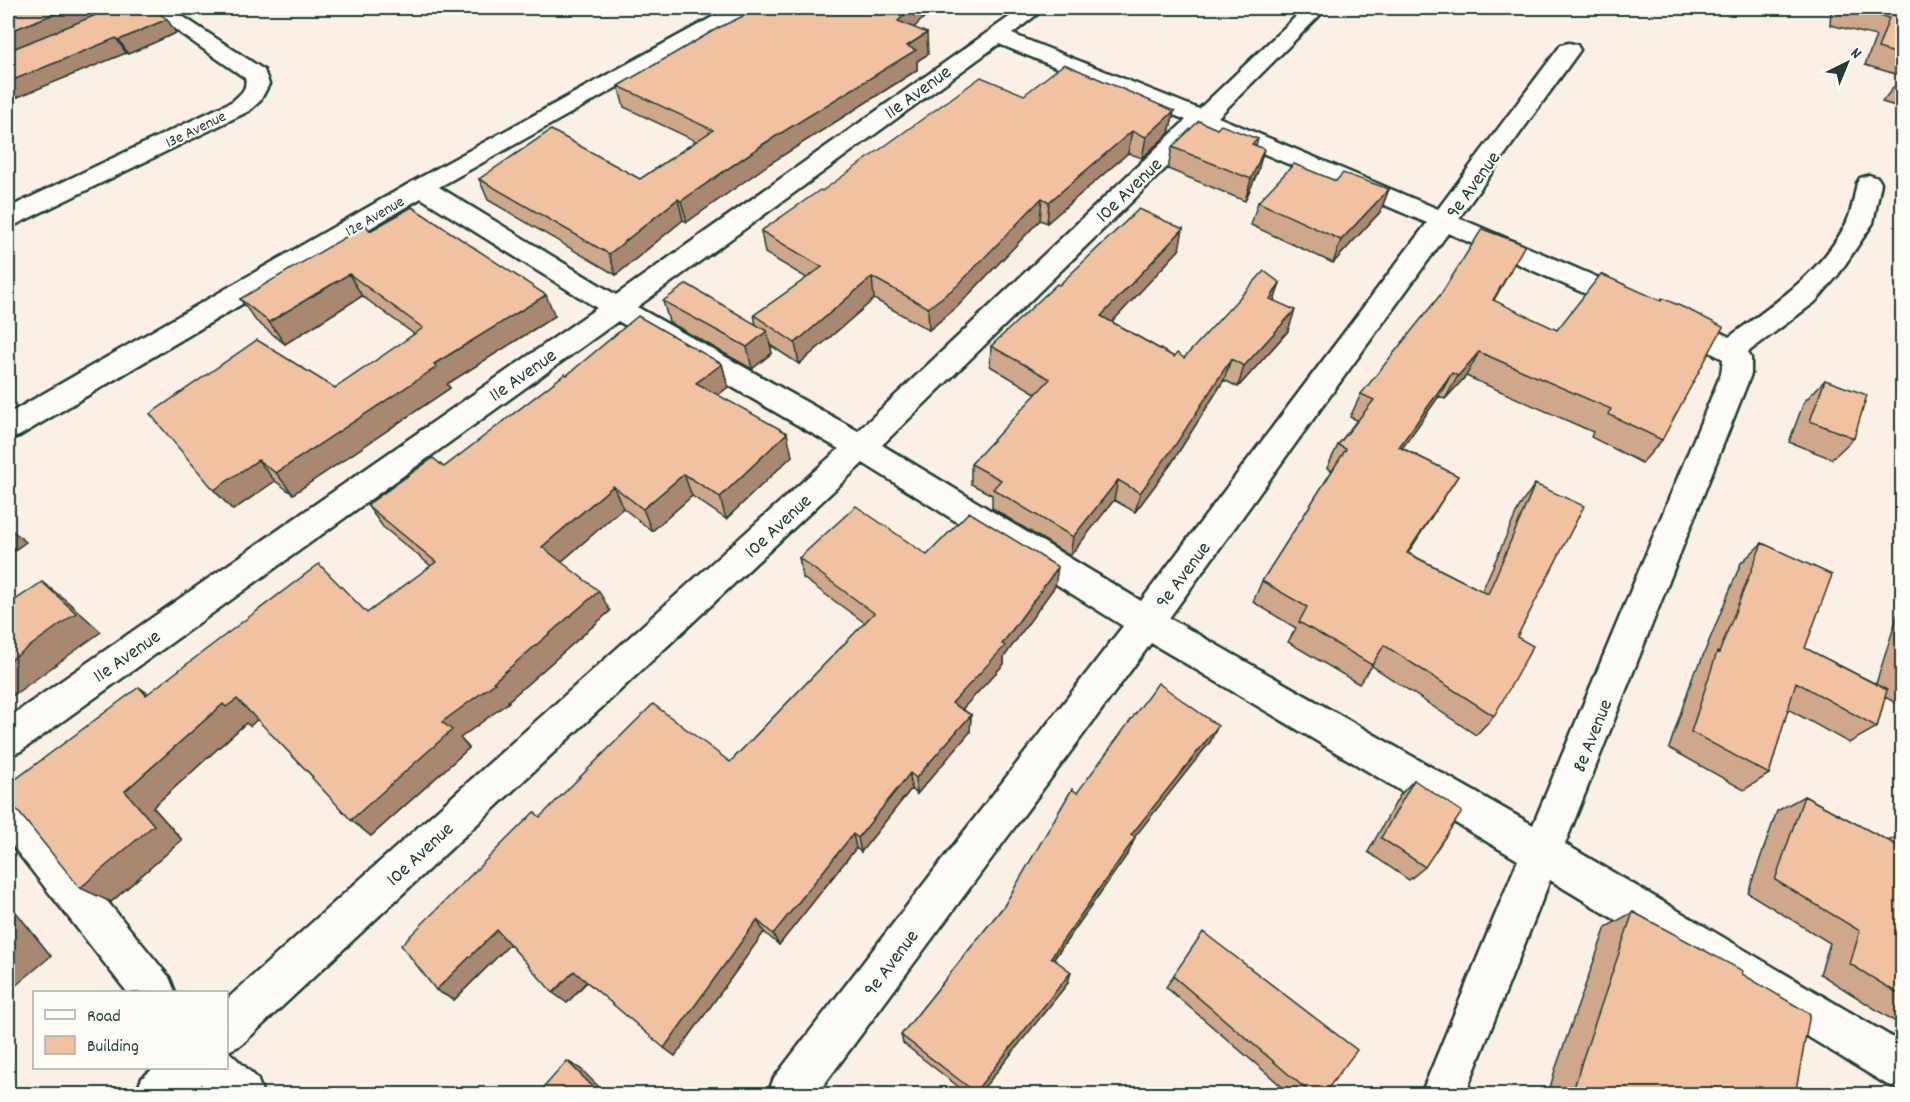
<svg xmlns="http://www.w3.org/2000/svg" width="1910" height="1102" viewBox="0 0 1910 1102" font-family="Dekko,sans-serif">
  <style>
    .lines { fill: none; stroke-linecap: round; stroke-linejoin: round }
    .street-casing { stroke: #1f3d34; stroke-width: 5 }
    .street { fill: #fdfcf7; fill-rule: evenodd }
    .wall { fill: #cfa78a; stroke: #1f3d34; stroke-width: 1.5 }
    .shaded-wall { fill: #a98871; stroke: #1f3d34; stroke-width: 1.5 }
    .building { fill: #f1c2a1; stroke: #1f3d34; stroke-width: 1.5 }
    .labels { text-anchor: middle; stroke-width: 4.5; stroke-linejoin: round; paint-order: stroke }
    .far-street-label { font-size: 16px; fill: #1f3d34; stroke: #fdfcf7 }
    .street-label { font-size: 20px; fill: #1f3d34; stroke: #fdfcf7 }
  </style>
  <rect width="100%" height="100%" fill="#fbf0e6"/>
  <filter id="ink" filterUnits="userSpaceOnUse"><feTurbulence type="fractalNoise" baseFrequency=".0167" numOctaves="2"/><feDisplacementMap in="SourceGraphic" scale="12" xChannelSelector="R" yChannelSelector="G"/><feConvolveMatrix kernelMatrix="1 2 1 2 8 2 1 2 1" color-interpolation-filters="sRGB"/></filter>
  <g filter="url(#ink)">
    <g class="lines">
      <g class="street-casing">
        <path id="street" d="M147,8H170L264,70L269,84L260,101L249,111L17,224L8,226V208L233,101C240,94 248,89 245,78L150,12Z
          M729,8H754L751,12L439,187L616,295L1022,8H1045L1012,34L1199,109L1305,8H1327L1218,117L1438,209L1561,45L1569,43L1577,45L1580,50L1459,218L1690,317L1729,337C1774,304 1820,274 1846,224C1852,212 1854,196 1857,183L1860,178L1869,175L1878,178L1881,183L1873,223L1838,275L1815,302L1748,352L1751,358V374L1565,844L1902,1043V1090L1886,1084L1550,880L1465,1094H1421L1518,860L1151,643L817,1094H768L774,1078L1123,626L863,463L241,1045L228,1051L257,1078L263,1094H210L201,1084L190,1094H136L142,1078L154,1068H226V1000L839,449L618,321L21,751L8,756V718L597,308L421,198L19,436L8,439V414L412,182ZM999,44L1186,120L858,431L637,307ZM1206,129L1427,223L1141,601L882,445ZM1448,233L1670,331L1723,359L1721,374L1533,825L1169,618Z
          M8,791L22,797L169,977L175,992H127L8,840Z"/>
      </g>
      <use href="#street" class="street"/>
    </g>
    <path class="wall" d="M8,8L176,33L128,54L126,53L8,101Z
      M760,8H934L913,27L928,54L917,61V70L769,164L687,222L683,220L616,275L488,200L479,179H640L696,141L624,107L618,86Z
      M1831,8H1902V76L1865,65L1876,36L1830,25Z
      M1902,77V108L1882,102L1896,84Z
      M1024,95L1174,111L1169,133L1142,158L1128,153L1047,223L1040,220L957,307L929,330L874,299L799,364L770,345L772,353L752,369L669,322L663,301L756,325L754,315L807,278L765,253L761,231L822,191Z
      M1217,129L1258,139L1256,145L1258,171L1245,201L1168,169L1172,147Z
      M1336,181L1389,189L1380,212L1333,263L1251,225L1258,202Z
      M370,231L555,316L447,384L450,388L293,494L275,481L233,510L214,490L414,334L362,296L285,344L256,321L240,299Z
      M1179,250L1112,322L1174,357L1184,358L1280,283L1274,301L1288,331L1238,387L1224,380L1171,464L1135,512L1114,500L1070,556L992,508V495L971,484V464L1037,394L990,366L991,346L1059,285Z
      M1511,270L1494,300L1662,440L1642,463L1591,437L1593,432L1466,376L1445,399L1439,396L1402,448L1458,476L1408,553L1482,591L1519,507L1535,484L1517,637L1494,716L1476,735L1372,666L1359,684L1288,642L1296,628L1253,602L1262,581L1332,471L1327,468L1338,445L1357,420L1350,417L1361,394Z
      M722,364L728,387L718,395L792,456L726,519L692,496L652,531L623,508L561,562L610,611L508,701L509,702L460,738L469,748L371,836L351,820L313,777L257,719L250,726L246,723L153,807L182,840L111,902L149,694L367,613L431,566L383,527L367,505L444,467L567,375Z
      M1825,380L1854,438L1832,459L1789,442L1804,402Z
      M1762,543L1805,648L1876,684L1902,601L1896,598L1902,577V706L1885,697L1877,727L1849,743L1788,709L1769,774L1744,790L1669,748L1695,670L1698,668L1741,563Z
      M927,555L1055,586L1004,657V664L962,709L971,715L970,732L917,794L911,789L861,852L856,848L779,945L764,932L675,1056L587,982L567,1003L510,944L454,1000L436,990L540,817L730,762L865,623L803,578L799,558Z
      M1210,742L1134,837L1129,852L1054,959L1068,983L978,1095H969L903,1043L901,1035L1004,906L1077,793Z
      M1414,780L1425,867L1409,880L1368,852L1400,795Z
      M1804,796L1888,841L1902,834V1026L1820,974L1830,943L1748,893L1777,811Z
      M1633,912L1742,974L1795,1095H1548L1555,1070L1606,927Z
      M1195,944L1323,1095H1292L1166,987Z
      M1888,1091L1894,1095H1872Z"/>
    <path class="shaded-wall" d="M69,8H114L8,51V32Z
      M912,8H934L899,42L898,21Z
      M167,19L176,33L128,54L119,40Z
      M927,33L928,54L917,61V70L769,164L687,222L681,201L907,46Z
      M116,38L126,53L8,101V82Z
      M1174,111L1169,133L1142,158L1146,137Z
      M1132,131L1128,153L1047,223L1049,202Z
      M1264,149L1258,171L1245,201L1251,179Z
      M1389,189L1380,212L1333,263L1341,240Z
      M1042,198L1040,220L957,307L929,330L928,308Z
      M678,199L683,220L616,275L609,254Z
      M1183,229L1179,250L1098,337L1101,316Z
      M349,274L362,296L285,344L269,322Z
      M872,277L874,299L799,364L795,343Z
      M1280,283L1273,304L1270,299Z
      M546,295L555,316L447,384L450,388L293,494L276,473L434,364Z
      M1295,310L1288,331L1238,387L1244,366Z
      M767,331L772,353L752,369L747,347Z
      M1479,352L1466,376L1445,399L1458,376Z
      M1231,359L1224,380L1171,464L1135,512L1140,493Z
      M722,364L728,387L703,407L696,383Z
      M1452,373L1439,396L1387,470L1399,447Z
      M787,433L792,456L726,519L720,497Z
      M258,460L275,481L233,510L214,490Z
      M684,474L692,496L652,531L643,509Z
      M1118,480L1114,500L1070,556L1073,537Z
      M613,486L623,508L554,568L542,547Z
      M8,527L26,542L8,555Z
      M1058,567L1055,586L1004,657V664L952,720V703L1002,644Z
      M42,582L67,601L101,632L8,699V662Z
      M599,591L610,611L508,701L509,702L460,738L469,748L371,836L351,820L442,722L493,682Z
      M139,687L165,705L146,695Z
      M237,699L260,717L250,726L246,723L153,807L182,840L111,902L80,888L125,791L223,704Z
      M971,715L970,732L917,794L916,778Z
      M1218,726L1210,742L1125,849L1131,835Z
      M910,773L911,789L861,852L858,838Z
      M853,834L856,848L779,945L773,934Z
      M1135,838L1129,852L1047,968L1051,957Z
      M8,902L51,956L8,992Z
      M757,920L764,932L675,1056L664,1048Z
      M497,930L513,941L454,1000L436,990Z
      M574,971L587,981L567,1003L553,993Z
      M1071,972L1068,983L978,1095H975V1092Z
      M567,1061L581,1069L607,1095H601Z"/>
    <path class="building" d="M8,8H69L8,32Z
      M113,8H151L167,19L119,40L116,38L8,82V51Z
      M760,8H912L898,21L927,33L907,46L916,50L765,143L681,201L678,199L609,254L479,179L551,130L640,179L713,130L618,86L718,28Z
      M1842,8H1902V55L1878,48L1889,18Z
      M1064,64L1174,111L1146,137L1132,131L1049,202L1042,198L957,286L928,308L872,277L795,343L754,315L822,267L761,231L820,190L822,191L981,77L1024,95Z
      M1902,77V86L1896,84Z
      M1199,121L1217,129L1221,125L1258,139L1252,144L1264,149L1251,179L1172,147Z
      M1294,164L1336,181L1343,173L1389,189L1341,240L1258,202Z
      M412,207L546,295L434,364L437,367L276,473L258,460L214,490L150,414L257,340L335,388L423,328L349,274L269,322L240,299L366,225L370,231Z
      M1139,209L1183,229L1101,316L1174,357L1177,353L1184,358L1264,271L1280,283L1270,299L1295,310L1244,366L1231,359L1176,444L1140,493L1118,480L1073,537L993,489L1001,480L971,464L1050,379L991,346L1057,284L1059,285Z
      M1482,229L1525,245L1493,300L1557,330L1601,274L1661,301L1662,298L1687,309L1723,327L1662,440L1608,414L1611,409L1479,352L1458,376L1452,373L1399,447L1458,476L1407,553L1488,594L1535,484L1584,506L1517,637L1533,646L1494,716L1384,645L1372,665L1299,622L1307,607L1262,581L1346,449L1338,445L1374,400L1361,394L1441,294Z
      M687,284L767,331L747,347L663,301Z
      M638,316L722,364L696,383L787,433L720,497L684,474L643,509L613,486L542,547L599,591L493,682L495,683L442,722L452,730L351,820L312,778L313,777L237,699L226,707L223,704L125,791L154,825L80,888L8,799V785L139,687L146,695L319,564L367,613L436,562L367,505L433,458L444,467L565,374L567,375Z
      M1825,380L1867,395L1854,438L1810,421Z
      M856,506L927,555L969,512L1058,567L1002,644L1005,646L952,703L971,715L916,778L910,773L858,838L853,834L773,934L757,920L664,1048L574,971L553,993L497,930L436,990L401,945L534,812L540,817L653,704L730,762L874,613L799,558Z
      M1762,543L1832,575L1805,648L1887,690L1877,727L1796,682L1769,774L1691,732L1717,652L1719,653Z
      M42,582L76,613L8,662V605Z
      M1158,683L1218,726L1131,835L1135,838L1051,957L1071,972L975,1092L901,1035L1004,906L1072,789L1077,793Z
      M1414,780L1462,812L1425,867L1381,838Z
      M1804,796L1902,848V996L1850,964L1860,931L1775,880Z
      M1633,912L1743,971L1742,974L1810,1014L1795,1095H1572L1582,1061Z
      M1203,932L1357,1050L1323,1095H1313L1173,976Z
      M567,1061L601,1095H537Z
      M1160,1089L1167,1095H1156Z"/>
  </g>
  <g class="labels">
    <g class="far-street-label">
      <text transform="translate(195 128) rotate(-26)" y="6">13e Avenue</text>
      <text transform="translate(374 215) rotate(-30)" y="6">12e Avenue</text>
    </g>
    <g class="street-label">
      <text transform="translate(917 91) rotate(-36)" y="7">11e Avenue</text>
      <text transform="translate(1472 184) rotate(-54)" y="7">9e Avenue</text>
      <text transform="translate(1128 189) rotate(-44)" y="7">10e Avenue</text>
      <text transform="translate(522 374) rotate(-35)" y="7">11e Avenue</text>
      <text transform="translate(777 525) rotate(-43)" y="7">10e Avenue</text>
      <text transform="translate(1182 574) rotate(-53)" y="7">9e Avenue</text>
      <text transform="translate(126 655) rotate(-35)" y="7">11e Avenue</text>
      <text transform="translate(1591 735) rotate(-68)" y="7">8e Avenue</text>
      <text transform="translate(419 853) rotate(-43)" y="7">10e Avenue</text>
      <text transform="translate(890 962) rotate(-53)" y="7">9e Avenue</text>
    </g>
  </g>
  <rect width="1910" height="1102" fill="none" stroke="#fdfcf7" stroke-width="30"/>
  <rect x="15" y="15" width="1880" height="1072" fill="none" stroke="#1f3d34" stroke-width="2" filter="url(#ink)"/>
  <rect x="33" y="991" width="195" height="78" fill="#fdfcf7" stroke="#a4b0a9" stroke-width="1.5"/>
  <rect x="45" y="1010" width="30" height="9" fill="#fdfcf7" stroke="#a4b0a9" stroke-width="1.5"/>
  <text x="87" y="1021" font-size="18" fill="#1f3d34">Road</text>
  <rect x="45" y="1036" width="30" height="18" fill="#f1c2a1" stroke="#a4b0a9" stroke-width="1.5"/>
  <text x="87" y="1051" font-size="18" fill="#1f3d34">Building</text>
  <g transform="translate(1847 63) rotate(43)" stroke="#fdfcf7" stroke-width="4.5" paint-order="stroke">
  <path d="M0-4.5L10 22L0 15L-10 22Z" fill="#1f3d34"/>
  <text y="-9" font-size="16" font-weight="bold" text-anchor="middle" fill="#1f3d34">N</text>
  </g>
</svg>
